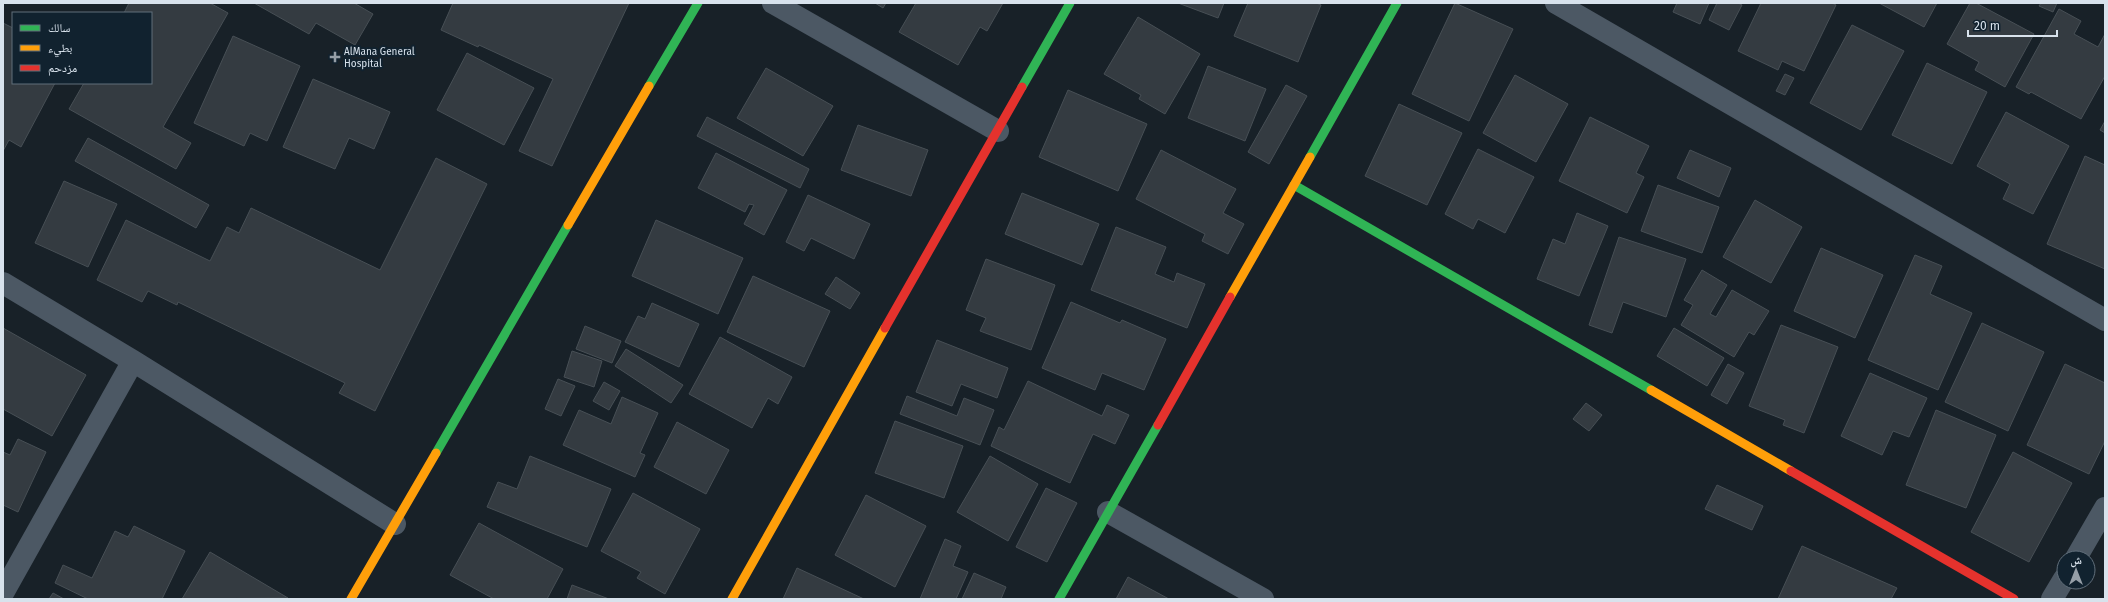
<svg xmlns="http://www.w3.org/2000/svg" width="2108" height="602" viewBox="0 0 2108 602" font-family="'Fira Sans','Noto Naskh Arabic',sans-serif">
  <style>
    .building { fill: #343b41; stroke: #474f55 }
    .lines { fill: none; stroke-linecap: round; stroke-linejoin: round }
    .street { stroke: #4c5864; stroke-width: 22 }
    .fast { stroke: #30b455; stroke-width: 9 }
    .slow { stroke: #ff9f0a; stroke-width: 9 }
    .jam { stroke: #e5322d; stroke-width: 9 }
    .poi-dot { fill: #959ea7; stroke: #11222f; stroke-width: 1.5 }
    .labels { text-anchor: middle; stroke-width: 4; stroke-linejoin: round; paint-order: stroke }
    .poi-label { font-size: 10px; fill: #d8e2ec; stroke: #11222f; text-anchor: start }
  </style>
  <rect width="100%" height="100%" fill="#182128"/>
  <path class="building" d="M129,3H210L228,13L163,127L191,143L176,169L69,109L84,83H151V13H124Z
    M254,3H354L373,14L355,45L316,23L309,34Z
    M453,3H629L552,166L519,151L553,79L479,45L478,47L441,30Z
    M875,3H886L883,8Z
    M916,3H1003L987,31L980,27L958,65L899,32Z
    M1178,3H1224L1218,18Z
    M1248,3H1316L1321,5L1298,62L1234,36Z
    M1455,3L1513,29L1469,121L1412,94Z
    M1677,3H1709L1700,24L1673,12Z
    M1717,3H1738L1742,5L1729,30L1709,20Z
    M1761,3H1832L1836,5L1804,71L1782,61L1778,70L1738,51Z
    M1879,3H1937L1924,27Z
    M1970,3H1976L2034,34L2005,87L1975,70L1979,62L1947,44Z
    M2041,3H2057L2053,12L2039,6Z
    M2059,9L2081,21L2074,34L2098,47L2105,34V76L2081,119L2031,92L2029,94L2016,87Z
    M1138,17L1200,54L1165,114L1139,99L1141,95L1104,74Z
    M3,23L13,28V83H55L21,147L9,140L3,151Z
    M1852,25L1904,51L1861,130L1810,103Z
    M233,36L300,66L267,141L250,133L244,146L194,123Z
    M467,53L534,88L504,145L437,110Z
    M1927,63L1987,92L1952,164L1892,135Z
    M1208,66L1266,89L1245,141L1188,118Z
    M766,68L833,106L803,156L737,118Z
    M1785,74L1794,78L1785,95L1776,91Z
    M1515,75L1568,104L1536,162L1483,133Z
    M313,79L390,112L374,149L349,138L335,169L283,147Z
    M1286,85L1307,96L1269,164L1248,152Z
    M1068,90L1147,124L1118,191L1039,157Z
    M1399,104L1462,133L1427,205L1365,176Z
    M2006,112L2069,146L2033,214L2003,199L2010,184L1977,166Z
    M707,117L809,169L800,188L697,136Z
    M1590,117L1649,146L1636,173L1644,177L1627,213L1559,181Z
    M2105,121V133L2100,130Z
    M858,125L928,150L911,196L841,170Z
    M88,138L209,205L196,228L75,161Z
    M1478,149L1534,177L1505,233L1478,219L1473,229L1445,214Z
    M1161,150L1236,189L1223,213L1244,224L1228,254L1202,241L1205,234L1136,199Z
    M1690,150L1731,168L1719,197L1677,178Z
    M716,153L787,190L764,235L744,224L754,205L749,204L745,212L698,188Z
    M2085,156L2105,165V269L2047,244Z
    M436,158L487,184L375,411L339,393L345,383L178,302L177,305L148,291L142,302L97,280L126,220L210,261L227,227L239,233L251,208L380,270Z
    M64,181L117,204L88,267L35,243Z
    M1658,185L1719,207L1702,253L1641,231Z
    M1022,193L1099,224L1082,265L1005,234Z
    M808,195L870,224L854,259L811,238L804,251L786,242Z
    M1755,200L1802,227L1771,283L1723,257Z
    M1577,213L1608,226L1579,296L1537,279L1553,239L1565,244Z
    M656,220L743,258L718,314L632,276Z
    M1116,227L1166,247L1155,274L1174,282L1177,273L1205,284L1187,328L1091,290Z
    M1619,237L1686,259L1666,317L1623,302L1612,333L1589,325Z
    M1821,248L1883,275L1855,338L1794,311Z
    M1915,255L1942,266L1930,294L1972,313L1938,390L1868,360Z
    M986,259L1055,285L1031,350L980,331L986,318L966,310Z
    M1702,270L1727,285L1710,314L1716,317L1732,290L1769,311L1754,335L1749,332L1734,357L1681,325L1693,305L1684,300Z
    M753,276L830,311L804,367L727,332Z
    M836,277L860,293L850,309L825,294Z
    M1071,302L1120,323L1122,320L1166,339L1144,390L1102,373L1095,390L1042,368Z
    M652,303L699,324L679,367L625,342L638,316L645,319Z
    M1982,323L2044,352L2008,431L1945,402Z
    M1781,325L1838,347L1804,433L1783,425L1785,420L1749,406Z
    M585,326L621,341L612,363L576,349Z
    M3,328L86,375L52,436L3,409Z
    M1674,328L1724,358L1707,386L1657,356Z
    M720,337L792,377L778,404L768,398L752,428L689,394Z
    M937,340L1008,368L997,398L961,384L952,406L916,392Z
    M626,349L683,385L671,403L615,366Z
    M572,351L602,361L594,387L564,377Z
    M1728,364L1744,373L1727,404L1711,395Z
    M2065,364L2105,383V441L2089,474L2027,445Z
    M1870,373L1927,398L1909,437L1893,431L1882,455L1841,436Z
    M558,379L575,386L561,416L545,409Z
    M1028,381L1102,416L1107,405L1129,415L1115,444L1093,434L1070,483L991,446L999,427L1004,430Z
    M604,382L620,391L609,410L593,401Z
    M907,396L957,416L964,398L994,410L980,445L900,414Z
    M622,397L658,413L640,453L645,455L635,477L563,445L579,410L611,424Z
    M1586,403L1602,415L1589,431L1573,419Z
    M1936,410L1996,435L1966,508L1906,485Z
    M895,421L963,446L944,498L875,473Z
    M677,422L729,450L706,494L654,467Z
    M18,439L46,452L18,512L3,505V452L10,455Z
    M2013,452L2072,483L2029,562L1971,532Z
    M530,456L611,489L587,547L487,507L498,482L517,489Z
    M990,456L1038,484L1008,541L957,512Z
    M1717,485L1763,506L1752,530L1705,509Z
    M1046,488L1077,503L1047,562L1016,547Z
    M633,493L700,529L665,594L637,578L641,572L601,551Z
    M866,495L926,526L895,587L835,555Z
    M479,523L563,569L547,599H494L450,575Z
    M134,526L185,551L162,599H88L55,583L63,565L92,578L115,531L128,537Z
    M945,539L961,546L953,566L968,572L956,599H920Z
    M1802,546L1897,588L1891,599H1778Z
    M210,552L288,598L182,599Z
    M797,568L864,599H783Z
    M974,573L1006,587L1001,599H962Z
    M1128,577L1169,599H1116Z
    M572,585L609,599H567Z
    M53,593L64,599H49Z"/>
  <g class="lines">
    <path class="street" d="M773,3L998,131
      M1556,3L2105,320
      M3,283L133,361L395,524
      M1108,512L1263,599
      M2076,558L2105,508
      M3,593L133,361
      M2052,599L2064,579"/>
    <path class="fast" d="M649,86L698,3
      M1022,87L1070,3
      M1310,157L1397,3
      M1294,185L1651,390
      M436,453L568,225
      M1059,599L1158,425"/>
    <path class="slow" d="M568,225L649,86
      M1230,297L1310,157
      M1651,390L1791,471
      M351,599L436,453
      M732,599L885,328"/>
    <path class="jam" d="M885,328L1022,87
      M1158,425L1230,297
      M1791,471L2014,599"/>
  </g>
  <path class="poi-dot" d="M333 51h4v4h4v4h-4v4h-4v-4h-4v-4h4z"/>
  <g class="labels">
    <g class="poi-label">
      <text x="344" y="55">AlMana General<tspan x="344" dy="12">Hospital</tspan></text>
    </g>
  </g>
  <rect width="2108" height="602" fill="none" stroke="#d8e2ec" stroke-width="8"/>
  <rect x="12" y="12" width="140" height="72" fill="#11222f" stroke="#616f7b"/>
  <rect x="20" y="25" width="20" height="6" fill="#30b455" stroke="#616f7b"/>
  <text x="48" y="32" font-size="12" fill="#d8e2ec">سالك</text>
  <rect x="20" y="45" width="20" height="6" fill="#ff9f0a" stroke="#616f7b"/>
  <text x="48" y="52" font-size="12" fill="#d8e2ec">بطيء</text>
  <rect x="20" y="65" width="20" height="6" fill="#e5322d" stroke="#616f7b"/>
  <text x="48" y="72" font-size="12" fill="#d8e2ec">مزدحم</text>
  <g transform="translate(2076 570)"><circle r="19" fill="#11222f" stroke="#616f7b"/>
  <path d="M0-3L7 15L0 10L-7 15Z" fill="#959ea7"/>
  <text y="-6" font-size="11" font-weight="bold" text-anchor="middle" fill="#d8e2ec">ش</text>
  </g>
  <path d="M1968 30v6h89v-6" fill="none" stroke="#d8e2ec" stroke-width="2"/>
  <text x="1974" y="30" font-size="12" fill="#d8e2ec" stroke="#11222f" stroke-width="3" paint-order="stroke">20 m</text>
</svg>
